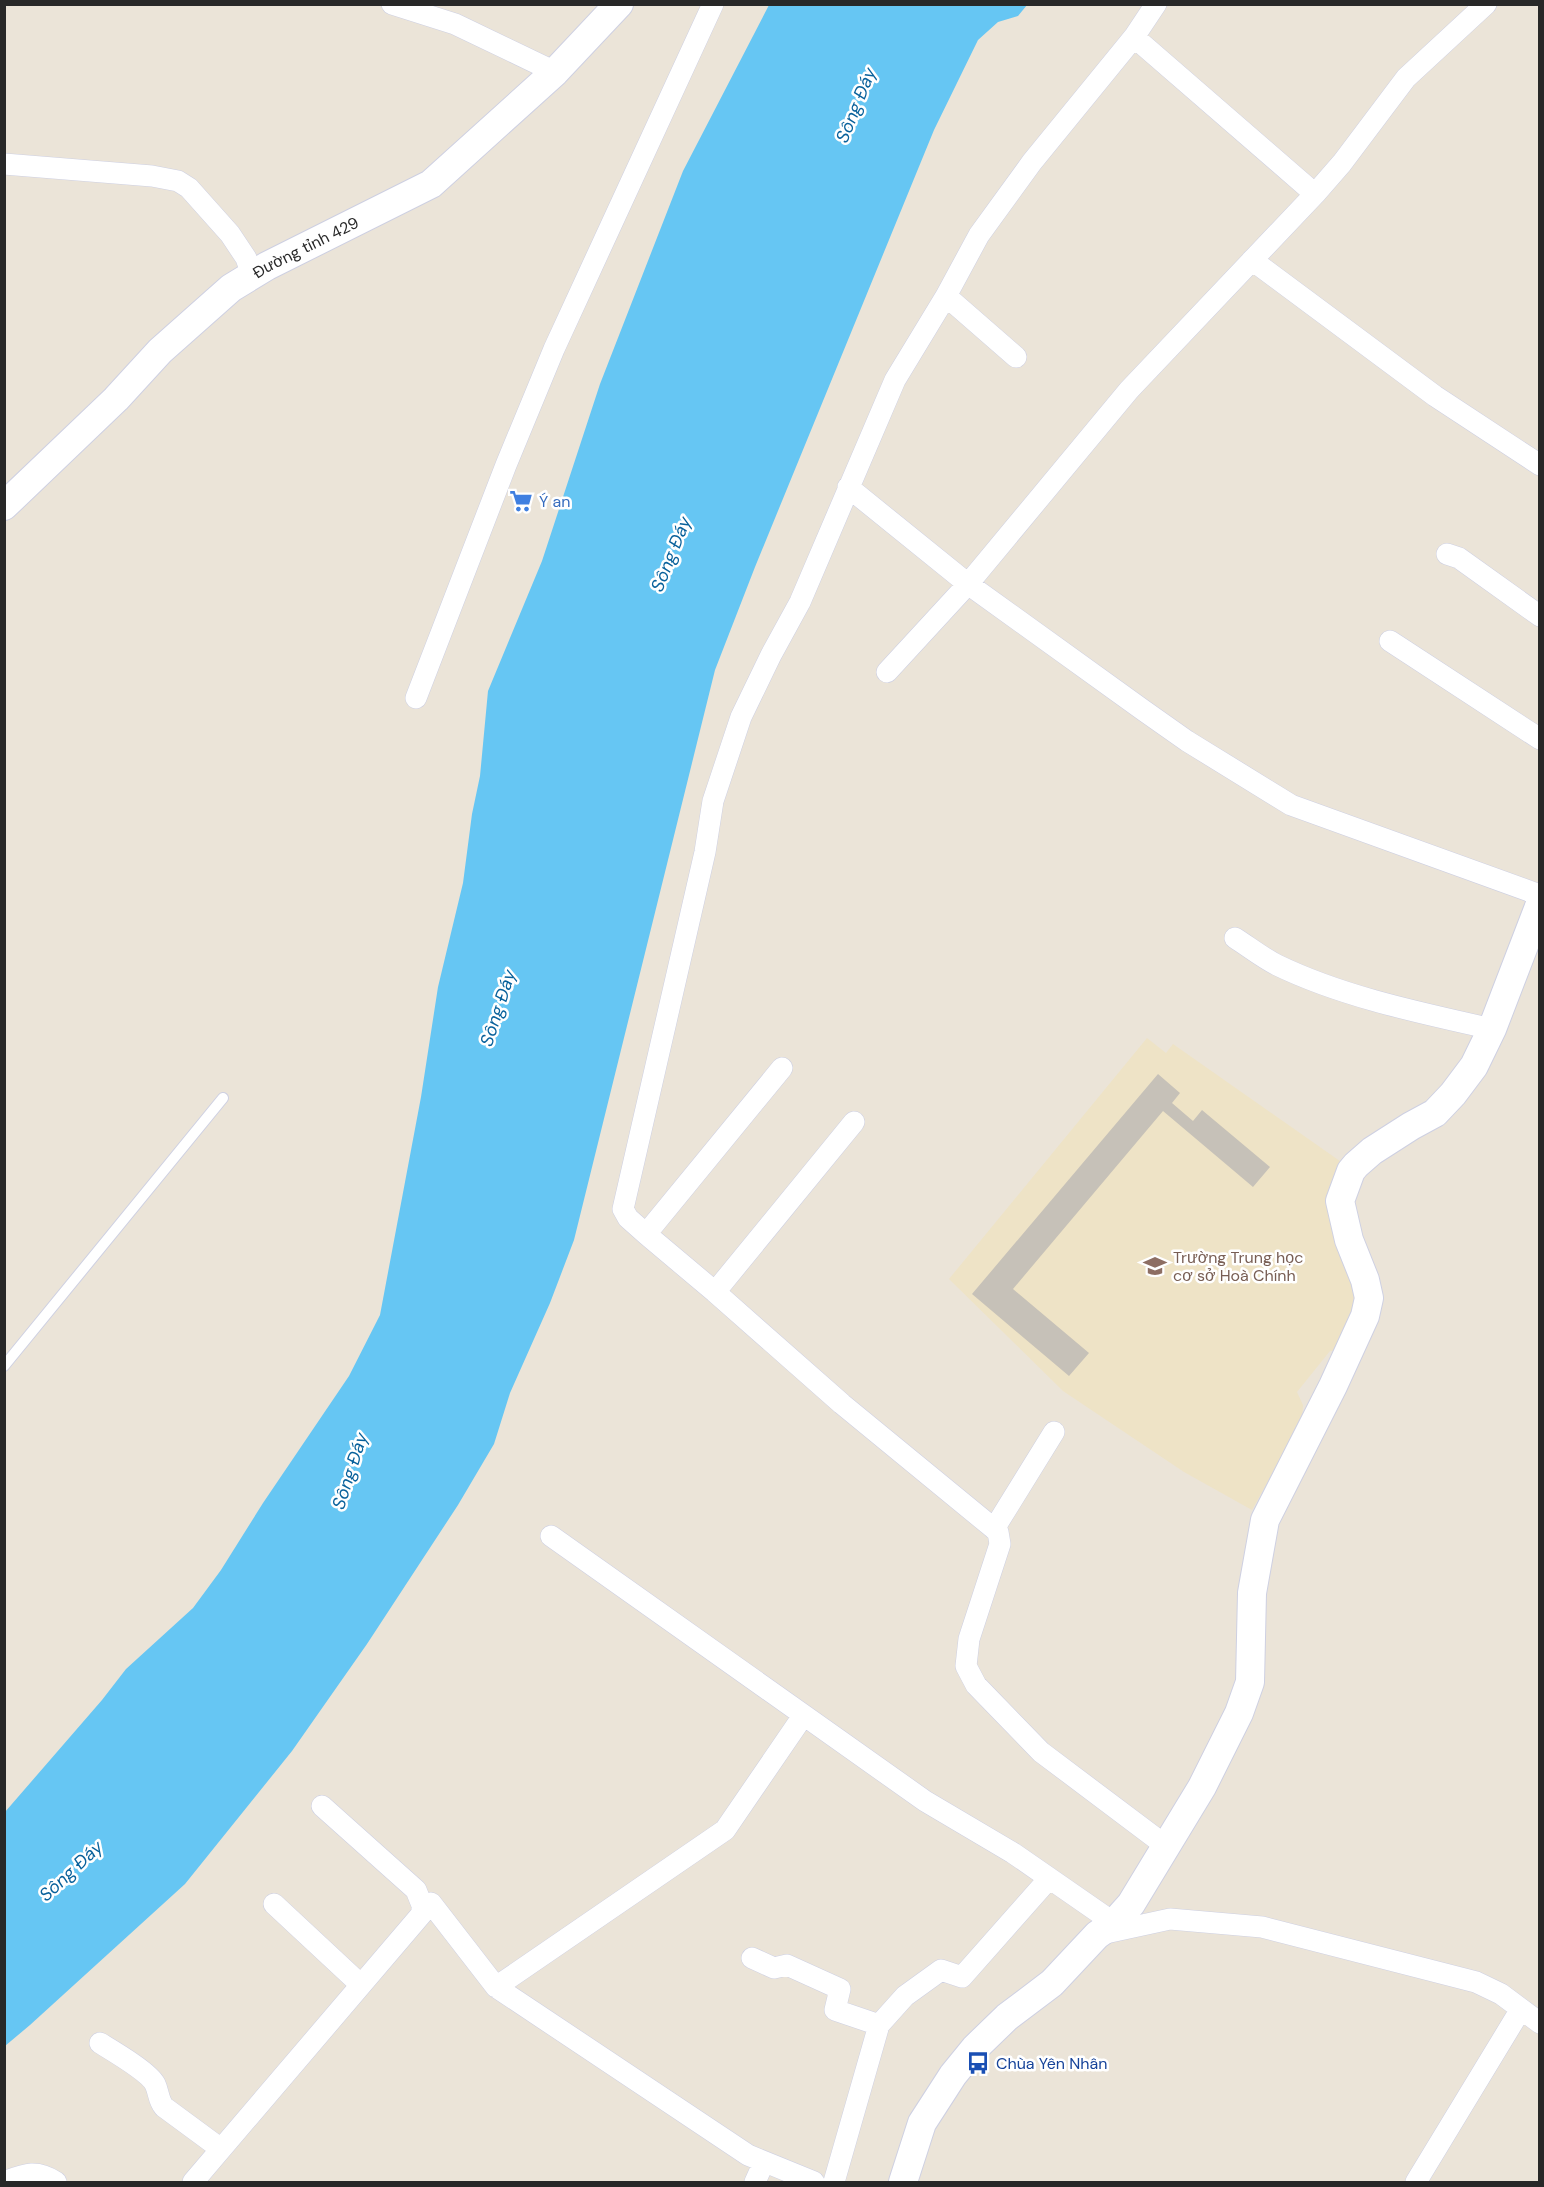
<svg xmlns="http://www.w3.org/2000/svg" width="1544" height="2187" viewBox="0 0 1544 2187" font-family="'DM Sans',sans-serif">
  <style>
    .education { fill: #eee3c6 }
    .water { fill: #66c6f3 }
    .building { fill: #c6c1b8 }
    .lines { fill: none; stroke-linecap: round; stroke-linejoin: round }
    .lane-casing { stroke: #ced0e2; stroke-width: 12 }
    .street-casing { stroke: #ced0e2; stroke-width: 22 }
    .secondary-casing { stroke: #ced0e2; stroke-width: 30 }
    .lane { stroke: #fff; stroke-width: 10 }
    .street { stroke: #fff; stroke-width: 21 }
    .secondary { stroke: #fff; stroke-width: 28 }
    .labels { text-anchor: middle; stroke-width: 5; stroke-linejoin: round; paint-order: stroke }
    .street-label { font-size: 16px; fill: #282828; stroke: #fff }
    .shop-label { font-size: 16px; fill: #366cbe; stroke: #fff; text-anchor: start }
    .education-label { font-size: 16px; fill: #785e54; stroke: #fff; text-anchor: start }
    .transit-label { font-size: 16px; fill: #164399; stroke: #fff; text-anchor: start }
    .water-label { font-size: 18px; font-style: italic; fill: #08619b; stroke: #fff }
  </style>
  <rect width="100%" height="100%" fill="#ebe4d8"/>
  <path class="education" d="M1147,1038L1166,1053L1173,1044L1347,1166L1355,1282L1354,1312L1341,1350L1330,1351L1297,1392L1303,1405L1302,1420L1252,1510L1184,1472L1063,1391L949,1279Z"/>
  <path class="water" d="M769,5H1027L1018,16L998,22L978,40L934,130L755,567L715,670L574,1240L550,1303L510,1393L494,1444L458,1505L367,1644L292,1751L185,1884L30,2025L5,2046V1812L102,1700L126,1669L193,1608L221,1570L263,1503L349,1376L380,1315L421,1097L438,987L463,883L472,814L480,776L488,691L542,561L600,384L683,171Z"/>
  <path class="building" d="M1158,1074L1180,1093L1172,1103L1193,1121L1202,1110L1270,1167L1253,1187L1163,1111L1013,1289L1089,1353L1069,1376L972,1294Z"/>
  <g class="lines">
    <g class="lane-casing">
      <path id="lane" d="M4,1366L223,1098"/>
    </g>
    <g class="street-casing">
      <path id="street" d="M392,4L455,24L555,72
        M1156,4L1134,37L1032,162L979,235L946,296L895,380L800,602L771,655L741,717L713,801L705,852L623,1209L628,1218L646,1234L715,1292L842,1404L998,1532L1000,1544L969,1639L966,1666L976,1685L1041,1752L1166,1846
        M1134,37L1315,194
        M4,164L152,176L178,181L189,188L230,234L246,258L252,275
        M1252,260L1435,396L1540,465
        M946,296L1016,357
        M848,487L968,584L1143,710L1187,741L1291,805L1540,895
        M1447,554L1459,558L1540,616
        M1390,641L1540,739
        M887,672L968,584L1129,390L1315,194L1342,163L1406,78L1486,4
        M416,698L506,465L554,349L713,4
        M1235,938C1249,947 1263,958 1277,965C1343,997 1421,1013 1492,1029
        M646,1234L782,1068
        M715,1292L854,1122
        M994,1529L1054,1432
        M551,1536L925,1801L1013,1853L1052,1880
        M322,1806L416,1890L422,1905V1913
        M274,1904L361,1985
        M1101,1934L1170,1919L1262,1927L1476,1982L1501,1994L1540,2023
        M752,1958L774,1968L787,1965L840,1989L835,2010L879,2025
        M496,1987L725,1830L803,1716
        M100,2043C113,2051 149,2072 155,2084C159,2092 158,2100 164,2107L221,2149
        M4,2182C25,2174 36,2169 56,2182
        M193,2182L431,1903L496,1987L748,2155L814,2182
        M755,2182L764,2162
        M834,2182L879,2025L905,1996L941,1970L962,1977L1046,1882L1052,1880L1114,1923
        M1416,2182L1521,2009"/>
    </g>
    <g class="secondary-casing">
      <g id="secondary">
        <path id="s1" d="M4,506L116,399L160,351L231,288L267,266L431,184L555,72L619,4"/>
        <path d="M903,2182L922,2123L953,2075L975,2048L1007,2017L1052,1983L1097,1935L1114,1923L1131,1904L1202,1787L1239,1713L1250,1682L1252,1593L1265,1520L1333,1386L1365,1316L1369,1298L1365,1280L1349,1240L1340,1201L1351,1171L1356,1165L1372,1151L1411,1126L1435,1113L1453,1094L1474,1066L1492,1029L1540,904"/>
      </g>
    </g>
    <use href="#lane" class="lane"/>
    <use href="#street" class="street"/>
    <use href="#secondary" class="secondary"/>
  </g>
  <defs>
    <g id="supermarket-bare" transform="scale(1.8)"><path d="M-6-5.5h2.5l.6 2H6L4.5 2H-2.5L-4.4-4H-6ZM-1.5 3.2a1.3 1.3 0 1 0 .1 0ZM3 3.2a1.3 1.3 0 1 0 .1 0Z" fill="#3f7fe0" stroke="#fff" stroke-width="2.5" paint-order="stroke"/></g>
    <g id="school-bare" transform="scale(1.8)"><path d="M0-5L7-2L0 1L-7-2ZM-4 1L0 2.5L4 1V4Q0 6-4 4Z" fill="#8d6e63" stroke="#fff" stroke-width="2.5" paint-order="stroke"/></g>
    <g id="bus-bare" transform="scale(1.8)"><path d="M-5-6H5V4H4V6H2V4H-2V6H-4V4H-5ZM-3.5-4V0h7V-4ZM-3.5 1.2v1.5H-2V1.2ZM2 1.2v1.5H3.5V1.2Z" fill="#1a4fb4" stroke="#fff" stroke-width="2.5" paint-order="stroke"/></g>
  </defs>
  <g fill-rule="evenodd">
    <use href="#supermarket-bare" x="521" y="501"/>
    <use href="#school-bare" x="1155" y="1266"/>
    <use href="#bus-bare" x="978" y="2063"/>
  </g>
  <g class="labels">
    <g class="street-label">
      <text dy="6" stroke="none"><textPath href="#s1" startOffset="400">Đường tỉnh 429</textPath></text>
    </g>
    <g class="shop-label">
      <text x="539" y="507">Ý an</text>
    </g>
    <g class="education-label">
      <text x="1173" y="1263">Trường Trung học<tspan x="1173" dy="18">cơ sở Hoà Chính</tspan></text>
    </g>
    <g class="transit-label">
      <text x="996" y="2069">Chùa Yên Nhân</text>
    </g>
    <g class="water-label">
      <text transform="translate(856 105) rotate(-68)" y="6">Sông Đáy</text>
      <text transform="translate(671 554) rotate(-68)" y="6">Sông Đáy</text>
      <text transform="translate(498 1008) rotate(-72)" y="6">Sông Đáy</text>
      <text transform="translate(350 1471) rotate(-72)" y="6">Sông Đáy</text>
      <text transform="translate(71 1871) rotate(-43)" y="6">Sông Đáy</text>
    </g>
  </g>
  <rect width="1544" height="2187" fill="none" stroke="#282828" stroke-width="12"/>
</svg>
